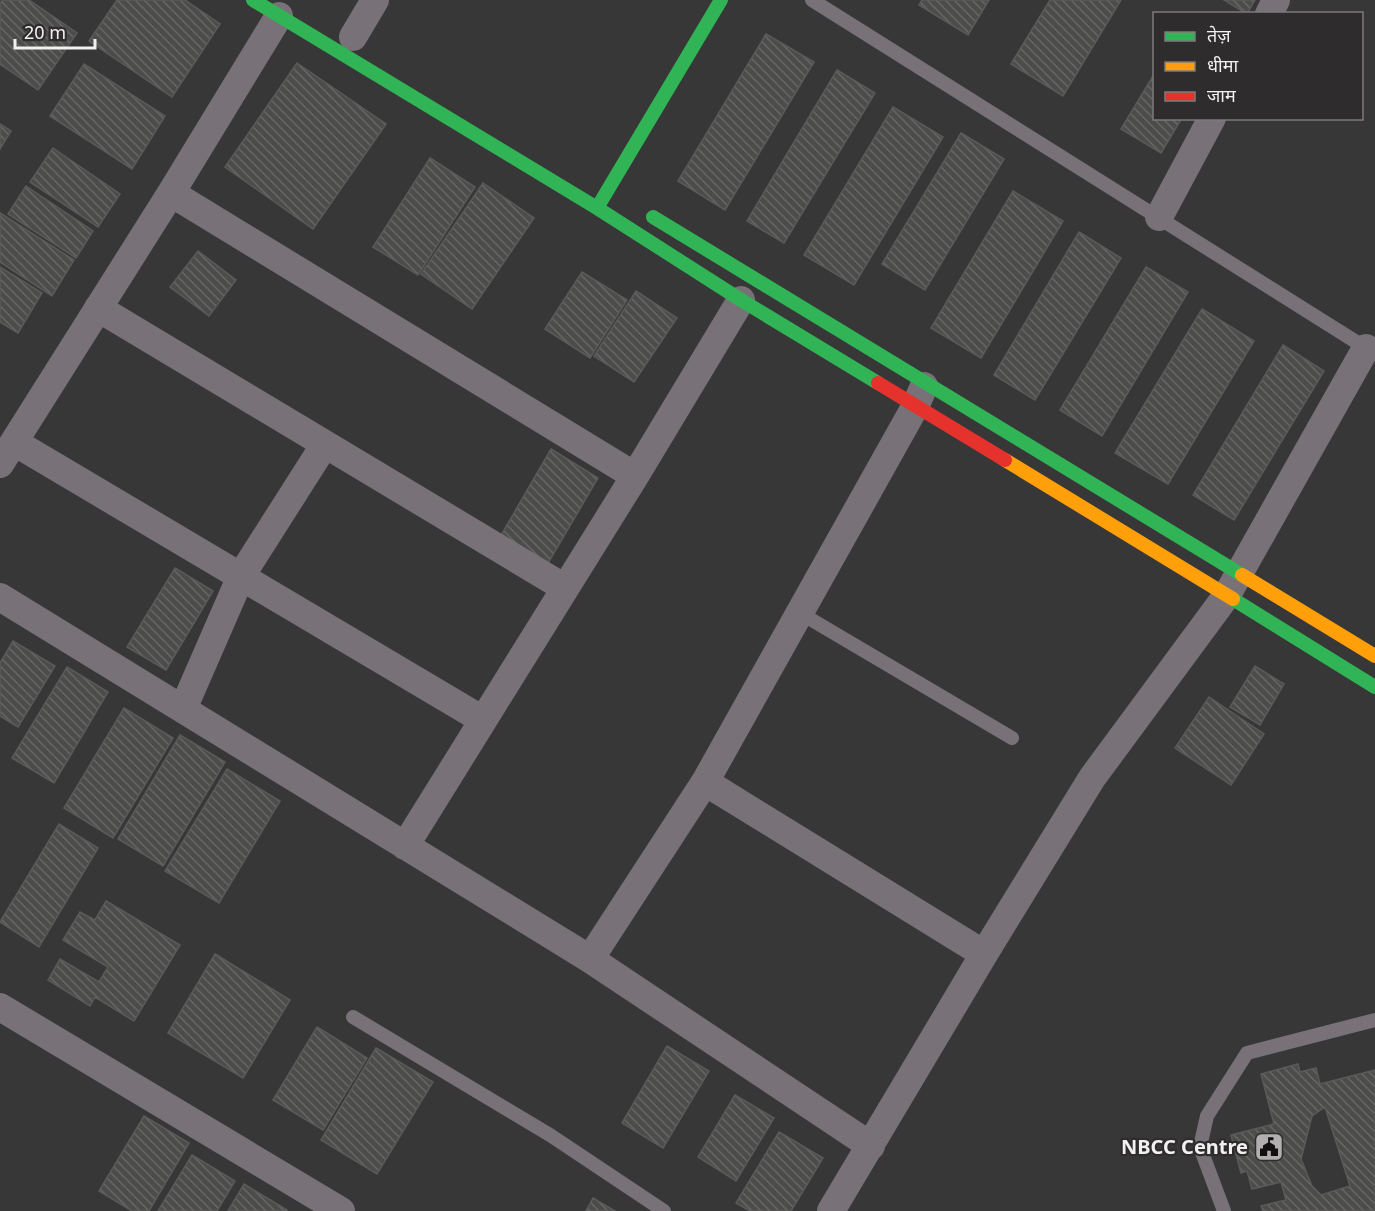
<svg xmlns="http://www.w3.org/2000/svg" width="1375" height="1211" viewBox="0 0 1375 1211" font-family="'Noto Sans','Noto Sans Devanagari',sans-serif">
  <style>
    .building { fill: url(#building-back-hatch); stroke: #5b5a5a; stroke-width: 1.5; fill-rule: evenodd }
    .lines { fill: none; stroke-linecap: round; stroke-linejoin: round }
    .lane { stroke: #797178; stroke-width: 14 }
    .street { stroke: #797178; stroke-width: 28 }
    .fast { stroke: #30b455; stroke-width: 14 }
    .slow { stroke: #ff9f0a; stroke-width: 14 }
    .jam { stroke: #e5322d; stroke-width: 14 }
    .labels { text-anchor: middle; stroke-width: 4.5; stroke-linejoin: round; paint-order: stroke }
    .poi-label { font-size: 20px; font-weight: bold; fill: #f2f0f1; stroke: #2f2c2e; text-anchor: end }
  </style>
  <defs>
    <pattern id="building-back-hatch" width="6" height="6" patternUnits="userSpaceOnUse" patternTransform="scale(1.5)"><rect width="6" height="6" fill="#4c4c4b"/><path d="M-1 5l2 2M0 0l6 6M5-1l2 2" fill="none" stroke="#666665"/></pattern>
  </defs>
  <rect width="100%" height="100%" fill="#383738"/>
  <path class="building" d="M2,0H29L77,33L38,90L0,64V4Z
    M117,0H185L220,24L172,97L89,41Z
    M922,0H989L968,35L919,5Z
    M1050,0H1121L1063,96L1011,64Z
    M1224,0H1255L1247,14Z
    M766,34L814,62L725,210L678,181Z
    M297,63L386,124L313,229L225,167Z
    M84,64L165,116L132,169L50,116Z
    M837,70L875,93L784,243L747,221Z
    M1153,76L1154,77V118H1182L1161,153L1121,129Z
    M893,107L943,137L854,285L804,255Z
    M0,124L11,131L0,149Z
    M961,133L1004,159L925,290L882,264Z
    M53,148L120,194L98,227L30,182Z
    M430,158L475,187L418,275L373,247Z
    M483,183L534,218L472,309L421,274Z
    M26,186L93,231L76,258L8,214Z
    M1013,191L1063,221L981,358L931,328Z
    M0,213L74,260L52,296L0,262Z
    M1079,232L1121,258L1035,400L994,375Z
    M198,251L236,280L209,316L170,287Z
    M0,267L42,293L18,333L0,322Z
    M1146,267L1188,292L1102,436L1060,410Z
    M582,272L627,300L590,358L545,329Z
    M636,291L677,318L634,382L594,356Z
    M1202,309L1254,341L1168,484L1115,453Z
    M1283,345L1324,371L1234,520L1193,495Z
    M551,449L598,478L547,565L500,537Z
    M175,568L213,591L166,670L127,647Z
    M13,641L55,666L18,727L0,716V663Z
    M1255,666L1284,684L1260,725L1230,707Z
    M67,667L108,692L54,783L12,758Z
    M1209,697L1264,734L1231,785L1175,748Z
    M124,708L173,738L113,838L64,808Z
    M180,735L225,762L163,866L118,839Z
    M227,769L280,801L219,903L165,871Z
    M59,824L98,848L39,947L0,922Z
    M106,901L180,945L134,1021L95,997L90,1006L48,980L60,959L99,982L108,967L63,940L80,912L95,920Z
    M215,954L290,1000L243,1078L168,1033Z
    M317,1027L367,1058L323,1130L273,1100Z
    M667,1046L709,1071L663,1148L622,1123Z
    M376,1048L433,1082L377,1174L321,1140Z
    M1298,1064L1300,1072L1316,1068L1320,1084L1375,1070V1211H1263L1261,1206L1286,1200L1281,1182L1252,1189L1247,1171L1241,1173L1231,1135L1274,1124L1261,1074ZM1325,1107L1350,1186L1321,1195L1312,1186L1301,1159L1312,1116Z
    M735,1095L774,1118L736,1181L698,1157Z
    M144,1116L189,1143L149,1211H132L99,1191Z
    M779,1132L823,1158L791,1211H750L736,1203Z
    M192,1155L235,1181L217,1211H158Z
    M244,1184L287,1210L286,1211H228Z
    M593,1198L615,1211H586Z"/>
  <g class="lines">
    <path class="lane" d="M812,0L1369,350
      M800,613L1012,738
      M353,1017L550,1135L664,1211
      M1224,1211L1200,1147L1207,1116L1247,1053L1375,1020"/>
    <path class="street" d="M1269,14L1276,0
      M353,37L375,0
      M171,193L635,476
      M1159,217L1212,118
      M98,308L565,588
      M14,442L483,720
      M0,464L171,193L279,16
      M0,597L590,959L871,1146
      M183,709L241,576L325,444
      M705,782L984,954
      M405,846L635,476L741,300
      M590,959L705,782L915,407L924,386
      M0,1007L341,1211
      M831,1211L984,954L1092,778L1227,595L1366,348"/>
    <path class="fast" d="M253,0L597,208L741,300L878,383
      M597,208L721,0
      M653,217L1242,575
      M1233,599L1375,687"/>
    <path class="slow" d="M1005,460L1233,599
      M1242,575L1375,656"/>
    <path class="jam" d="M878,383L1005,460"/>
  </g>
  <defs>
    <g id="civic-square" transform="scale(1.5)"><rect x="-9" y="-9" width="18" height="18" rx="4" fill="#b1afb0" stroke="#2f2c2e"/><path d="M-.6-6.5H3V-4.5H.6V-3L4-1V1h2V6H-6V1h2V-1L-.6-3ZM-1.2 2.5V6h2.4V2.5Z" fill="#111"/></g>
  </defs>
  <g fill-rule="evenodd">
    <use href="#civic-square" x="1269" y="1147"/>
  </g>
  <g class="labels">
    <g class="poi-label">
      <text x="1248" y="1154">NBCC Centre</text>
    </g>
  </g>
  <rect x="1153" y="12" width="210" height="108" fill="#2f2c2e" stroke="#7d7a7c" stroke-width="1.5"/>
  <rect x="1165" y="32" width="30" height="9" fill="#30b455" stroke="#7d7a7c" stroke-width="1.5"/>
  <text x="1207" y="42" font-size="18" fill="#f2f0f1">तेज़</text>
  <rect x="1165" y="62" width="30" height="9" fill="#ff9f0a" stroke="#7d7a7c" stroke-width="1.5"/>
  <text x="1207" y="72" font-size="18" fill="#f2f0f1">धीमा</text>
  <rect x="1165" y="92" width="30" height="9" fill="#e5322d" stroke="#7d7a7c" stroke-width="1.5"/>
  <text x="1207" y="102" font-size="18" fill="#f2f0f1">जाम</text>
  <path d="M15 39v9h80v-9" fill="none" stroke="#f2f0f1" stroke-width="3"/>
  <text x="24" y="39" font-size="18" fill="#f2f0f1" stroke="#2f2c2e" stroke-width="4.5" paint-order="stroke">20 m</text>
</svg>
